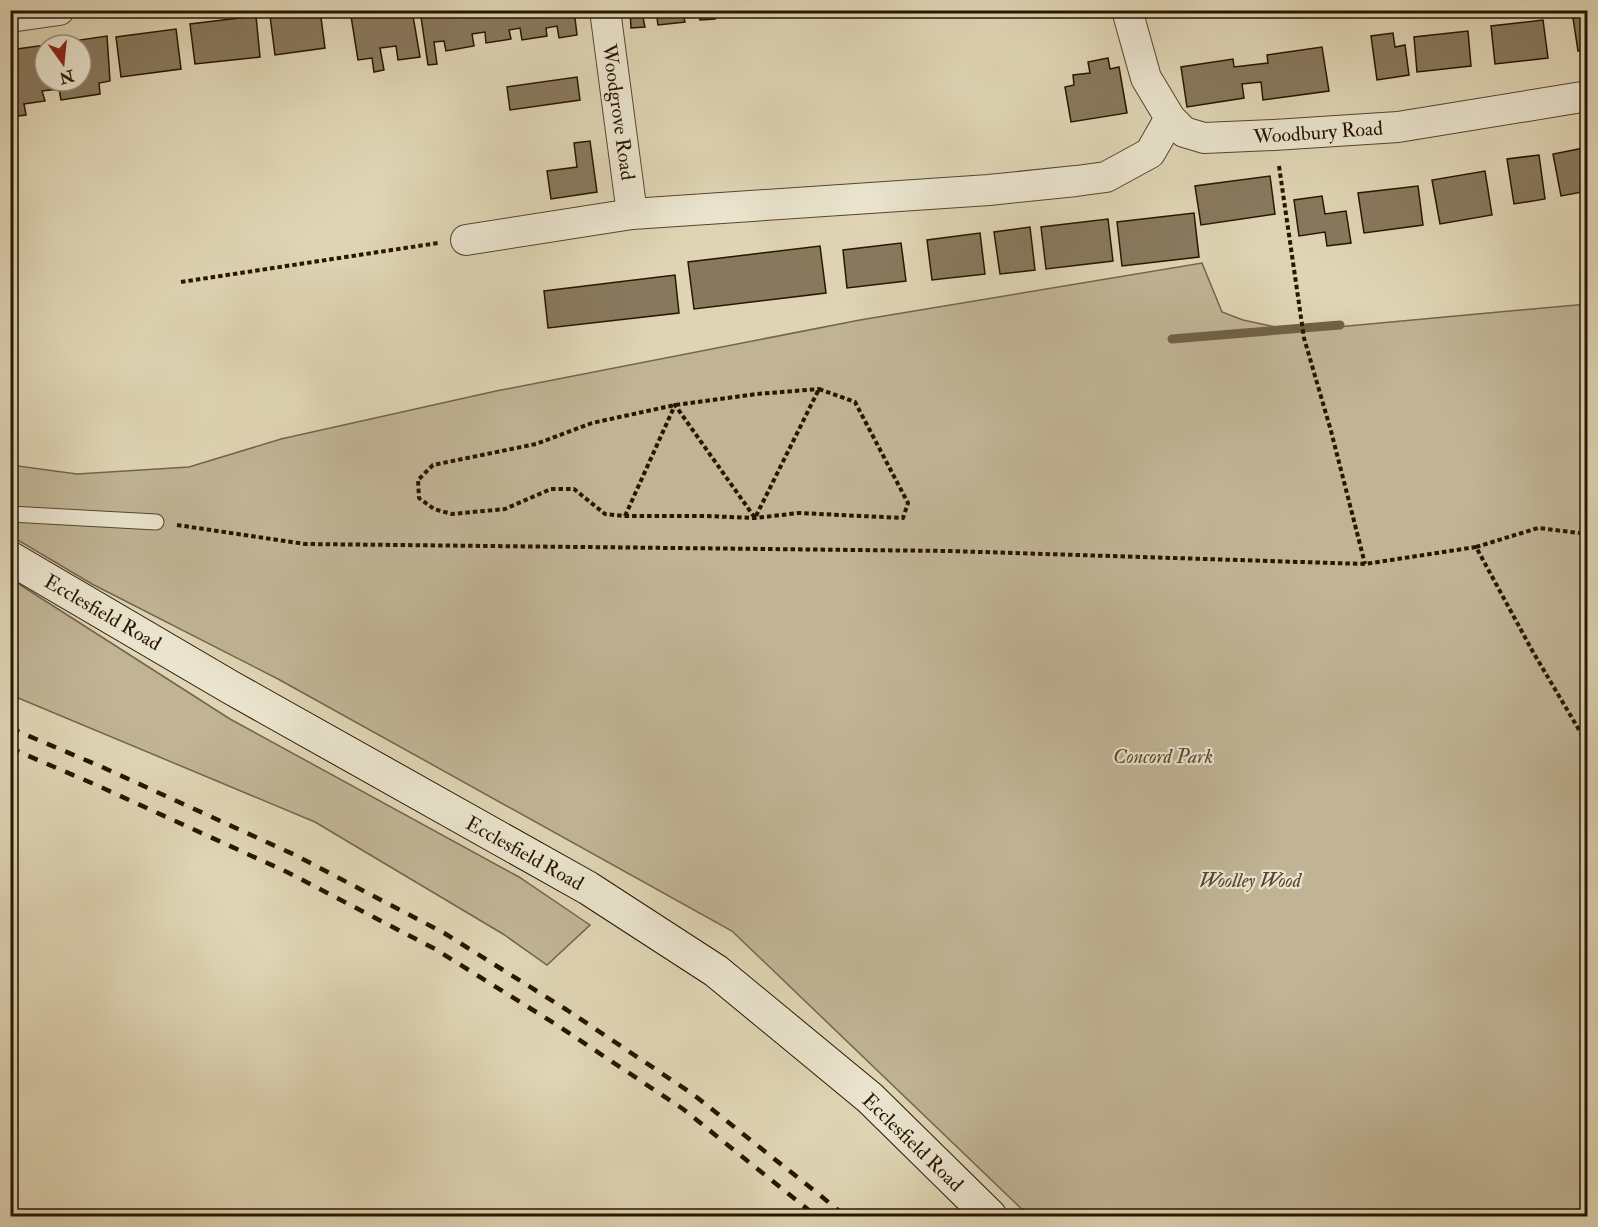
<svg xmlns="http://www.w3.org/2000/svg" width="1598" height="1227" viewBox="0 0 1598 1227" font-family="'IM FELL Double Pica',serif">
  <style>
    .green { fill: #c0b495; stroke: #74644a; stroke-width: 1.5 }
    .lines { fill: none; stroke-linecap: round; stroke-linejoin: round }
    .stream { stroke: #716147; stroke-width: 9 }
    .building { fill: #88795e; stroke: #291500; stroke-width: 1.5 }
    .service-casing { stroke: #56452d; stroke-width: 17 }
    .minor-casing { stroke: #56452d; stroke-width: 32 }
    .secondary-casing { stroke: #291500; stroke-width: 35 }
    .path { stroke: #291500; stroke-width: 4; stroke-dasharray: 4.5 3; stroke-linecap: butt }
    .service { stroke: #eae4ce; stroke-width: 15 }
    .minor { stroke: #eae4ce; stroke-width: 30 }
    .secondary { stroke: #eae4ce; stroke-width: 33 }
    .rail { stroke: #291500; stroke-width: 4.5; stroke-dasharray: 10 10; stroke-linecap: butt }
    .labels { text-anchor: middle; stroke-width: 4.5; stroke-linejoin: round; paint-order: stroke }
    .street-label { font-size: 20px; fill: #291500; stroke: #eae4ce }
    .park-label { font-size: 20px; font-style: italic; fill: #56452d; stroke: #eae4ce }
  </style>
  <rect width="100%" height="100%" fill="#dfd5b4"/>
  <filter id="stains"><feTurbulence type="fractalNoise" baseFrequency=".00333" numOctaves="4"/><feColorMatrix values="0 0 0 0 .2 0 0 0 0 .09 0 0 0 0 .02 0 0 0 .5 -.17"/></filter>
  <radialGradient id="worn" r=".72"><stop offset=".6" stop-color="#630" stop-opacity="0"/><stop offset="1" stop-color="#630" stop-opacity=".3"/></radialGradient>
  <path class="green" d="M1202,263L1222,312L1243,320L1294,331L1587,304V1216H1029L732,931L278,679L92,584L11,536V465L77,474L189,467L281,439L496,391L860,320Z
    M11,579L230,719L519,877L590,925L547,965L503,934L315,822L11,695Z"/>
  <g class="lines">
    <path class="stream" d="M1172,339L1340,325"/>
  </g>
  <path class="building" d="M310,10H320L325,48L275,55L270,16Z
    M350,10H412L420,57L398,60L396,46L380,48L384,70L374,72L372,58L358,60Z
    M420,10H574L577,35L559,38L557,26L546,28L547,36L522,40L520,28L509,30L511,39L486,43L485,32L472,34L474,46L446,51L444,41L434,42L437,64L428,65Z
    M630,10H682L685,22L658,25L656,11L642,13L645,27L631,28Z
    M698,10H713L715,19L700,20Z
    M256,16L260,57L195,64L190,24Z
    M1588,16V50L1578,51L1573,18Z
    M1543,20L1548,58L1495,64L1491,26Z
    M176,29L181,69L121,77L116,37Z
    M1468,31L1471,66L1417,72L1414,37Z
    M1393,33L1395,47L1405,45L1409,75L1377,80L1371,36Z
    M107,36L110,81L99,83L100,94L61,100L59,89L42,91L45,101L24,104L26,115L10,117V50L45,45V81H81V45H46Z
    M1322,47L1329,91L1263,100L1261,82L1242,84L1244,98L1187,107L1181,67L1233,59L1234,67L1268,63L1267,55Z
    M1108,58L1110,69L1119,67L1127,113L1071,122L1065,87L1074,85L1073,75L1090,73L1088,62Z
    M577,77L580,100L510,110L507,87Z
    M590,141L597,192L551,199L547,171L577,167L574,143Z
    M1584,148L1588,167V191L1561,196L1553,154Z
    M1539,155L1545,199L1514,204L1507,159Z
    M1485,171L1492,215L1440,224L1432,180Z
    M1270,176L1275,214L1201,225L1195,186Z
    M1418,186L1423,225L1364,233L1358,193Z
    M1322,196L1325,214L1346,211L1351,243L1327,246L1325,232L1299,236L1294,200Z
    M1194,213L1199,257L1122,266L1117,222Z
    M1108,219L1113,261L1046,269L1041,227Z
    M1030,227L1035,270L1000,274L994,232Z
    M980,233L985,274L932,280L927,240Z
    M901,243L906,281L847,288L843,250Z
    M820,246L826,293L694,309L688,262Z
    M675,275L679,313L548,328L544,291Z"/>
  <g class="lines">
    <g class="service-casing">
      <path id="service" d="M10,514L156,522"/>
    </g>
    <g class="minor-casing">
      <path id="minor" d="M605,10L632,214
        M1127,10L1146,78L1170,118L1184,132L1204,138L1274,135L1398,127L1588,96
        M10,17L59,10
        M466,240L632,214L989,190L1076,181L1106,177L1150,153L1170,118"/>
    </g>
    <g class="secondary-casing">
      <path id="secondary" d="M10,558L230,687L588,888L716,971L870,1098L990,1216"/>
    </g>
    <path class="path" d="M1279,166L1304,338L1331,431L1365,564
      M181,282L438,243
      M819,389L855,402L908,503L903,518L799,513L755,518L706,516H625L605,514L574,489H551L505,509L452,514L434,509L419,498L418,480L433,465L536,444L592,423L675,405L757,394Z
      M625,516L675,405L755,518L819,389
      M177,525L305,544L950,551L1365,564L1476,547L1533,652L1588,745
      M1476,547L1538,528L1588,534"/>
    <use href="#service" class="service"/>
    <use href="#minor" class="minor"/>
    <use href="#secondary" class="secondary"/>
    <path class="rail" d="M10,728L102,767L295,855L444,933L567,1010L694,1095L821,1196L845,1216
      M10,748L94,784L287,872L435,949L557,1025L683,1109L816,1216"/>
  </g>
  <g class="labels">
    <g class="street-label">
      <text transform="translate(619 112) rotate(82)" y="7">Woodgrove Road</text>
      <text transform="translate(1318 132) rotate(-4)" y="7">Woodbury Road</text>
      <text transform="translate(103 612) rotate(30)" y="7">Ecclesfield Road</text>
      <text transform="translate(525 853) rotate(29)" y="7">Ecclesfield Road</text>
      <text transform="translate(913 1142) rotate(44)" y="7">Ecclesfield Road</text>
    </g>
    <g class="park-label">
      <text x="1163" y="763">Concord Park</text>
      <text x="1250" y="887">Woolley Wood</text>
    </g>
  </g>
  <rect width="1598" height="1227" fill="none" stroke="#dfd5b4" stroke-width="36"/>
  <rect x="12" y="12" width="1574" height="1203" fill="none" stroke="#291500" stroke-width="3"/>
  <rect x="18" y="18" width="1562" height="1191" fill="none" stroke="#291500" stroke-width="1.5"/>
  <g transform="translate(63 63) rotate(165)"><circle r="28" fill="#eae4ce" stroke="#9d917c" stroke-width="1.5"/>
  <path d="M0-4.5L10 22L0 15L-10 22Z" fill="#8f2418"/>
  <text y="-9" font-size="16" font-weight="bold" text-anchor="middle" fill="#291500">N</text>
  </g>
  <rect width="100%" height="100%" filter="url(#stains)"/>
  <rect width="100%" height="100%" fill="url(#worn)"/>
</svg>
